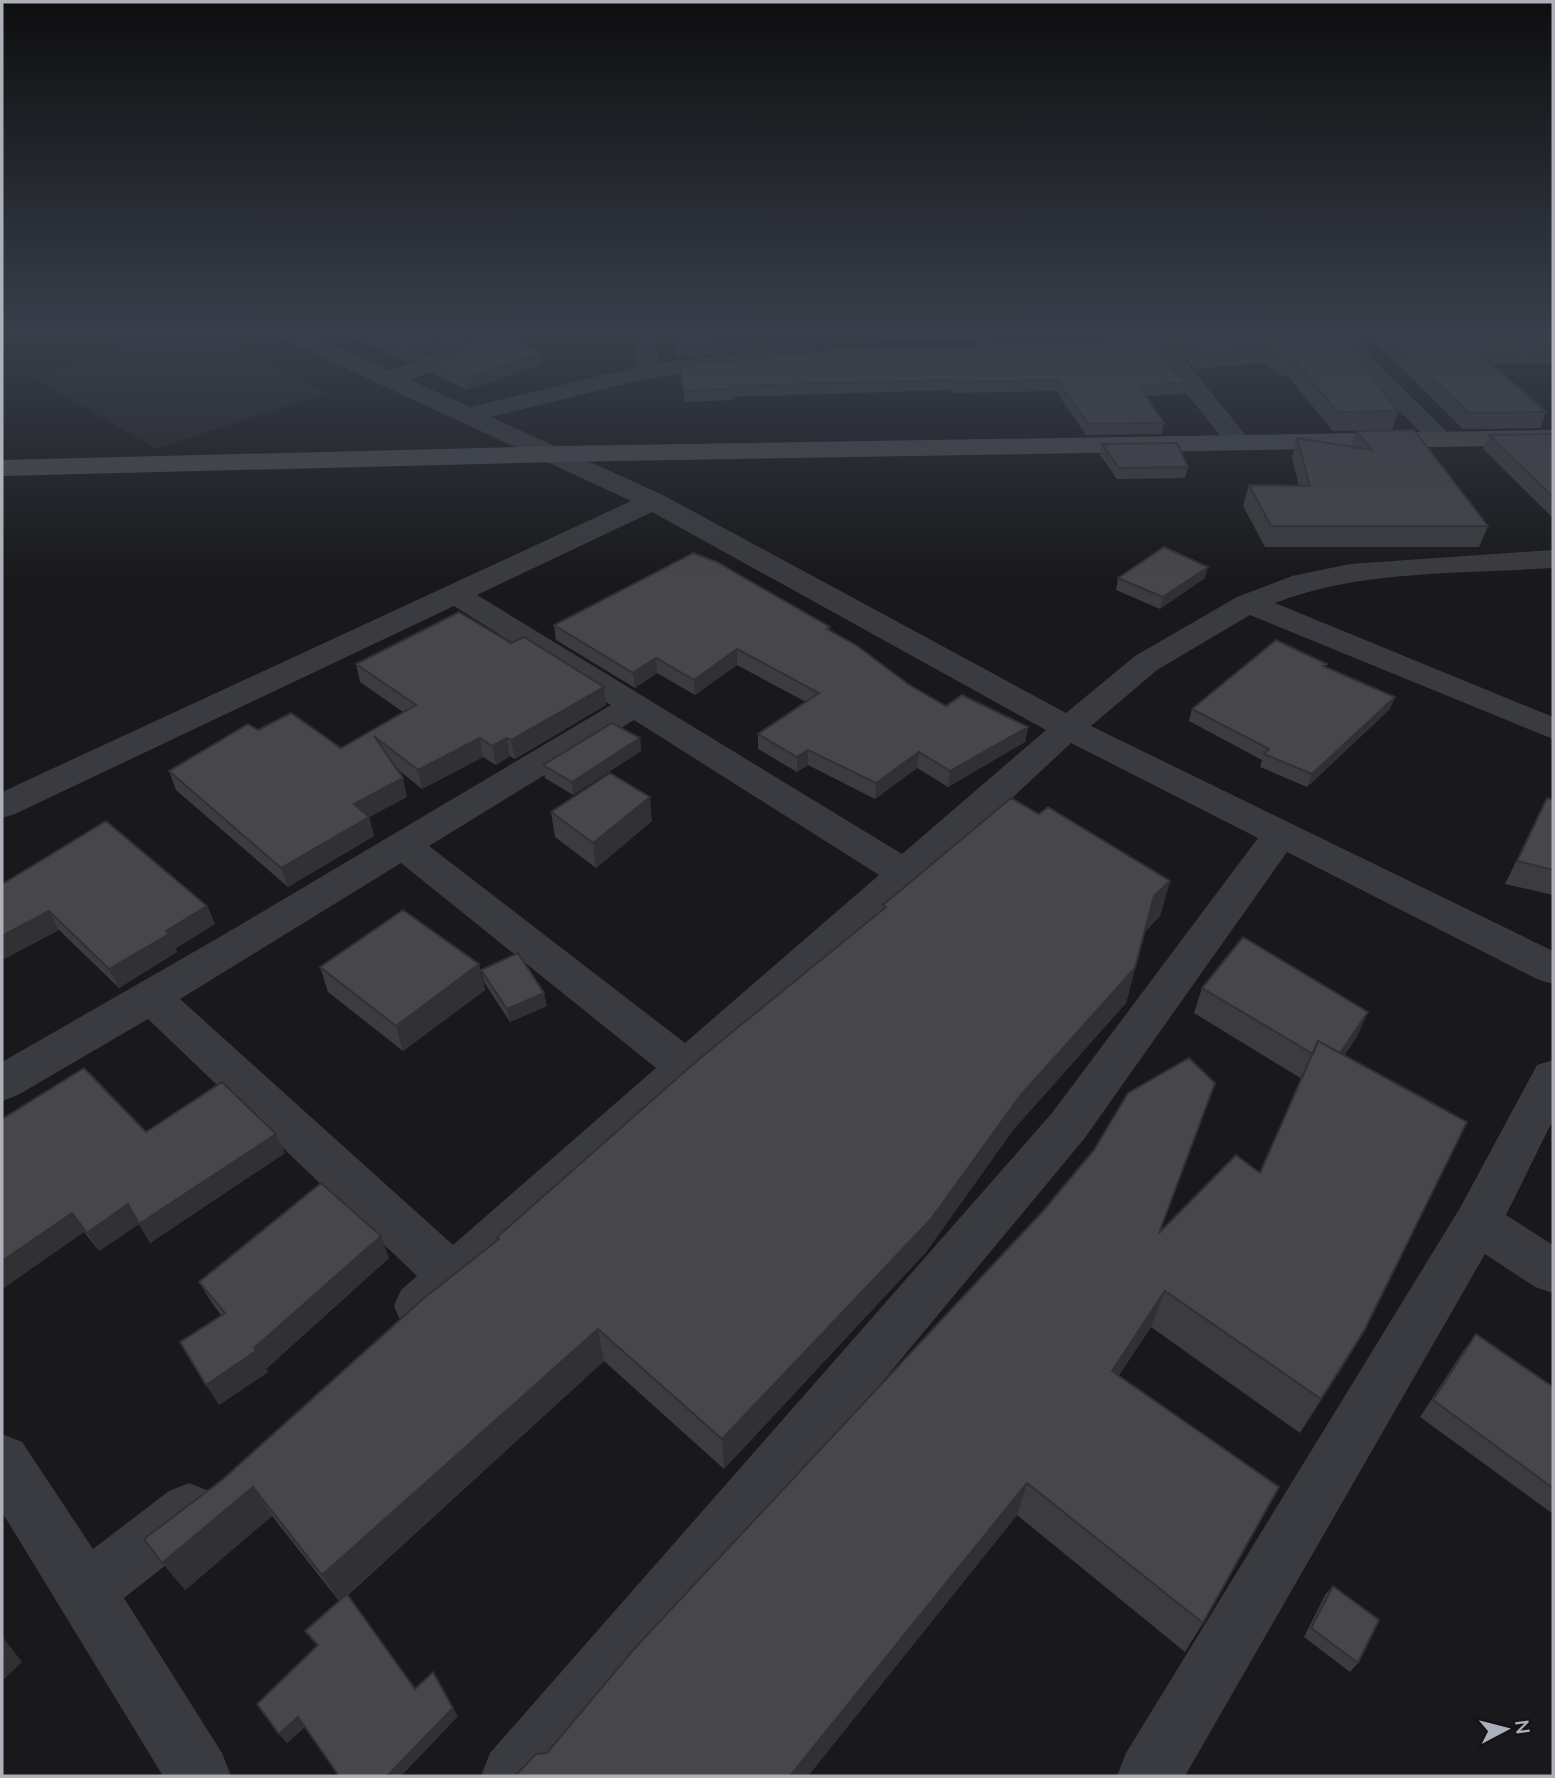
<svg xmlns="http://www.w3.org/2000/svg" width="1555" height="1778" viewBox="0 0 1555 1778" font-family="'Nunito Sans',sans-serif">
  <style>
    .built { fill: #252528 }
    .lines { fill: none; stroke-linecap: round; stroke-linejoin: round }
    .street { fill: #3a3b40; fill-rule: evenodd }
    .secondary { fill: #484a4f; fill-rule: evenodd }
    .wall { fill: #3c3c40 }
    .shaded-wall { fill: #313134 }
    .building { fill: #46464b; stroke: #313134; stroke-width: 2 }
  </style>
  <rect width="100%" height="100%" fill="#19191b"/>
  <path class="built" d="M158,332H218L325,394L156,449L33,377Z"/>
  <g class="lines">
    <path class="street" d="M276,332H306L390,371L450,347L423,332H455L468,337L473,349L459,362L410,380L470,407L637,367L632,332H654L659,363L803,347L811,349L814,354L803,361L649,378L491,417L663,495L1066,713L1135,656L1237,597L1292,576L1350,564L1553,550V568C1462,574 1359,570 1275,603L1553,717V739L1250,615L1157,670L1091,726L1553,951V984L1539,980L1287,852L1084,1139L555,1776H481L490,1753L1052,1113L1258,838L1071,743L920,884L915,886L437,1322L419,1329L401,1322L394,1306L401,1290L417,1276L148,1019L18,1095L2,1101V1062L225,934L611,705L454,606L15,814L2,818V792L631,501L279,337ZM652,512L1046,730L902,854L477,595ZM634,720L879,875L685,1043L429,846ZM401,863L656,1068L453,1245L180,999Z
      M972,332H994L1001,346L990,353L982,351Z
      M1139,332H1442L1441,340L1433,342L1357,343L1452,437L1448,442H1430L1333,344L1175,348L1252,443L1248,448H1230L1151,349L1101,350L1090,343L1101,336L1141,335Z
      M1553,1060V1120L1506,1215L1553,1245V1293L1535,1287L1485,1254L1185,1776H1117L1126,1753L1460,1208L1537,1065Z
      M2,1434L22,1442L93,1549L169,1491L189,1483L209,1491L217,1511L209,1531L124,1598L222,1753L231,1776H163L2,1512Z"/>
    <path class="secondary" d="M1553,430V445L558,462L2,476V460L558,446Z"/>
  </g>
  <path class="wall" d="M341,332H435L442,336L444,347L407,361Z
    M463,332H547L548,338L527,346L542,364L467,390L434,374L432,363L458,354L472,342L469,335Z
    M672,332H1137V333L840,343L677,358Z
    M1165,332H1338L1398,411L1392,430L1333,431L1287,375L1279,376L1266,363L1195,369L1180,351L1184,334L1227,333Z
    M1383,332H1553V364H1493L1546,412L1540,428L1463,429L1379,346Z
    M1168,361V364L1186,383L1184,394L1146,396L1164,423L1162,434L1086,435L1056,391L951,393L950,390L732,397V400L685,402L680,376V366Z
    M1356,431L1488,526L1479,547H1265L1243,506L1249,485L1299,486L1292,458L1297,438L1351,447Z
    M1553,434V518L1483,449L1489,435Z
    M1102,444L1188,467L1185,478L1117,479L1100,455Z
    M1118,578H1205L1160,609L1116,590Z
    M554,625L830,627L829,630L908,684L946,706L1028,727L1025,742L948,787L917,768L875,799L808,765L797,772L758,749V734L806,702L737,665L695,695L657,673L635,688L556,640Z
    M511,643L604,687L606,705L515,759L510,756L496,765L483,757L422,789L396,768L407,797L369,817L374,836L288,887L176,790L169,771L258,730L341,748L403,712L360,682L356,664Z
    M1327,664L1325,667L1390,709L1307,787L1260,767L1262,760L1189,721L1192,709Z
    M640,738L641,751L573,795L545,778L543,765Z
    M1547,798L1553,800V895L1505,884Z
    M551,812L652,821L596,868L555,837Z
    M1039,814L1170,881L1160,916L1145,931L1126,1003L1013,1130L926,1252L724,1469L604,1361L348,1595L415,1689L458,1716L401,1776H339L305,1727L287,1743L279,1734L317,1646L305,1631L339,1601L272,1516L185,1590L222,1480L498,1240L497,1237L882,909L883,905Z
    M2,880L4,883L207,906L215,924L176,948L177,952L119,988L59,930L2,960Z
    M479,964L485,990L403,1051L328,992L320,967Z
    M481,970L547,1006L510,1022L484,982Z
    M1202,988L1368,1012L1356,1038L1344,1055L1364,1331L1300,1433L1151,1327L1119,1375L1203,1623L1185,1652L1017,1515L808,1776H515L547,1753L1159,1232L1260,1173L1302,1079L1194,1013Z
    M2,1119L146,1132L285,1153L150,1243L139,1224L99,1251L84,1232L2,1289Z
    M389,1258L266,1369L268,1372L219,1405L221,1315L212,1303L199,1282Z
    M1476,1334L1553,1387V1514L1420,1417L1463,1351Z
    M1333,1586L1358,1663L1350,1672L1304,1637L1325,1595Z"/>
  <path class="shaded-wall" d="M534,332H547L548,338L516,350L514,340Z
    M792,332H840V343L677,358L676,343Z
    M442,336L444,347L407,361L405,351Z
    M541,353L542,364L467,390L466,379Z
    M1208,567L1205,578L1160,609L1163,597Z
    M737,649V665L695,695L694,680Z
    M656,658L657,673L635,688L633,673Z
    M604,687L606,705L515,759L511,740Z
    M1395,697L1390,709L1307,787L1312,774Z
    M1028,727L1025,742L948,787L950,771Z
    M480,738L483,757L422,789L418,770Z
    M507,738L510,756L496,765L492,746Z
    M640,738L641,751L573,795L572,782Z
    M808,750V765L797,772V757Z
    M919,752L917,768L875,799L876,783Z
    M403,778L407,797L369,817L374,836L288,887L281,868L354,804Z
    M650,797L652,821L596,868L593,843Z
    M1170,881L1160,916L1145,932L1154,896Z
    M207,906L215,924L176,948L177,952L119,988L109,969L166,931Z
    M49,911L59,930L2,960V936Z
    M479,964L485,990L403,1051L396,1026Z
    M1135,968L1126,1003L1013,1130L926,1252L724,1469L722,1439L1020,1096Z
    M544,993L547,1006L510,1022L507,1009Z
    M1368,1012L1356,1038L1321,1091L1332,1065Z
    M276,1134L285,1153L150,1243L139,1224L99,1251L87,1233L128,1204Z
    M72,1213L84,1232L2,1289V1261Z
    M381,1236L389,1258L266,1369L268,1372L219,1405L206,1385L254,1348Z
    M1165,1291L1151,1327L1099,1405L1112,1371Z
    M598,1329L604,1361L339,1602L322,1575Z
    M1364,1331L1343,1367L1300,1433L1321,1399Z
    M1027,1483L1017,1515L808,1776H790Z
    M253,1487L272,1516L185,1590L162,1563Z
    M2,1636L22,1662L2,1681Z
    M453,1708L458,1716L401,1776H387Z
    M298,1717L305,1726L287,1743L279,1734Z"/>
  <path class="building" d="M363,332H435L442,336L405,351Z
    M470,332H534L514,340L541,353L466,379L432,363L458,354L473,340Z
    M674,332H792L676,343Z
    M1237,332H1338L1398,411L1338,412L1291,357L1283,358L1270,345L1198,351L1184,334Z
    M1385,332H1553V349L1476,350L1546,412L1469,413Z
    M1153,341L1168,361H1165L1186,383L1139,386L1164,423L1088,424L1057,380L952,382L950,380L732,386V389L684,391L680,366L831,350Z
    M1414,430L1488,526H1271L1249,485L1310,486L1297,438L1372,450L1356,431Z
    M1553,434V497L1489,435Z
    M1177,443L1188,467L1119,468L1102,444Z
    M1164,547L1208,567L1163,597L1118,578Z
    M693,553L717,562L830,627L827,629L856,645L908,684L946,706L962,695L1028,727L950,771L919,752L876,783L808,750L797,757L758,734L819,693L737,649L694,680L656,658L633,673L554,625Z
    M459,612L511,643L524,637L604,687L511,740L507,738L492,746L480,738L418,770L374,736L403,778L354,804L369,817L281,868L169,771L248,724L258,730L291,713L341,748L416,705L356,664Z
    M1276,640L1327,664L1323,666L1395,697L1312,774L1264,754L1269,749L1192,709Z
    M612,723L640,738L572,782L543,765Z
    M610,773L650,797L593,843L551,812Z
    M1011,798L1039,814L1048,807L1170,881L1154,896L1135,968L1020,1096L931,1219L722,1439L598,1329L322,1575L253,1487L162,1563L144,1539L222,1480L424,1298L499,1239L497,1237L699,1059L886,907L883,905Z
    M1547,798L1553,800V870L1517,861Z
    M106,821L207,906L166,931L169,934L109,969L49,911L2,936V880L4,883Z
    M403,910L479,964L396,1026L320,967Z
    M1243,937L1368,1012L1340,1053L1318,1041L1313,1054L1202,988Z
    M518,953L544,993L507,1009L481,970Z
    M1318,1041L1467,1122L1364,1331L1321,1399L1165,1291L1112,1371L1279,1487L1203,1623L1027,1483L790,1776H515L536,1754L547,1753L634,1649L1043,1211L1094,1150L1128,1093L1189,1058L1215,1083L1159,1233L1236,1155L1260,1173Z
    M84,1068L146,1132L222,1082L276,1134L139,1224L128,1204L87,1233L72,1213L2,1261V1119Z
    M321,1183L381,1236L254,1348L256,1351L206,1385L180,1342L225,1313L199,1282Z
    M1476,1334L1553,1387V1488L1433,1400Z
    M1333,1586L1379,1620L1358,1663L1311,1628Z
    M347,1594L415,1689L433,1672L453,1708L387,1776H339L298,1717L279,1734L257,1704L318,1645L305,1631Z
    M2,1644L6,1649L2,1652Z"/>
  <linearGradient id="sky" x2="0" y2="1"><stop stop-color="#0e0e0f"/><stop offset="0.57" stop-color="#383e4a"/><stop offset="1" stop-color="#383e4a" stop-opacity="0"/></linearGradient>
  <rect width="1555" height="581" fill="url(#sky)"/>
  <rect width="1555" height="1778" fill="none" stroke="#acb0b9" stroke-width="7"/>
  <g transform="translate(1506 1729) rotate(83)" stroke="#141416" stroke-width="5" paint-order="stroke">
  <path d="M0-5L12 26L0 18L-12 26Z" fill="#acb0b9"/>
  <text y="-10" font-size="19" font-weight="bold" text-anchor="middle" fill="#acb0b9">N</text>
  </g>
</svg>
